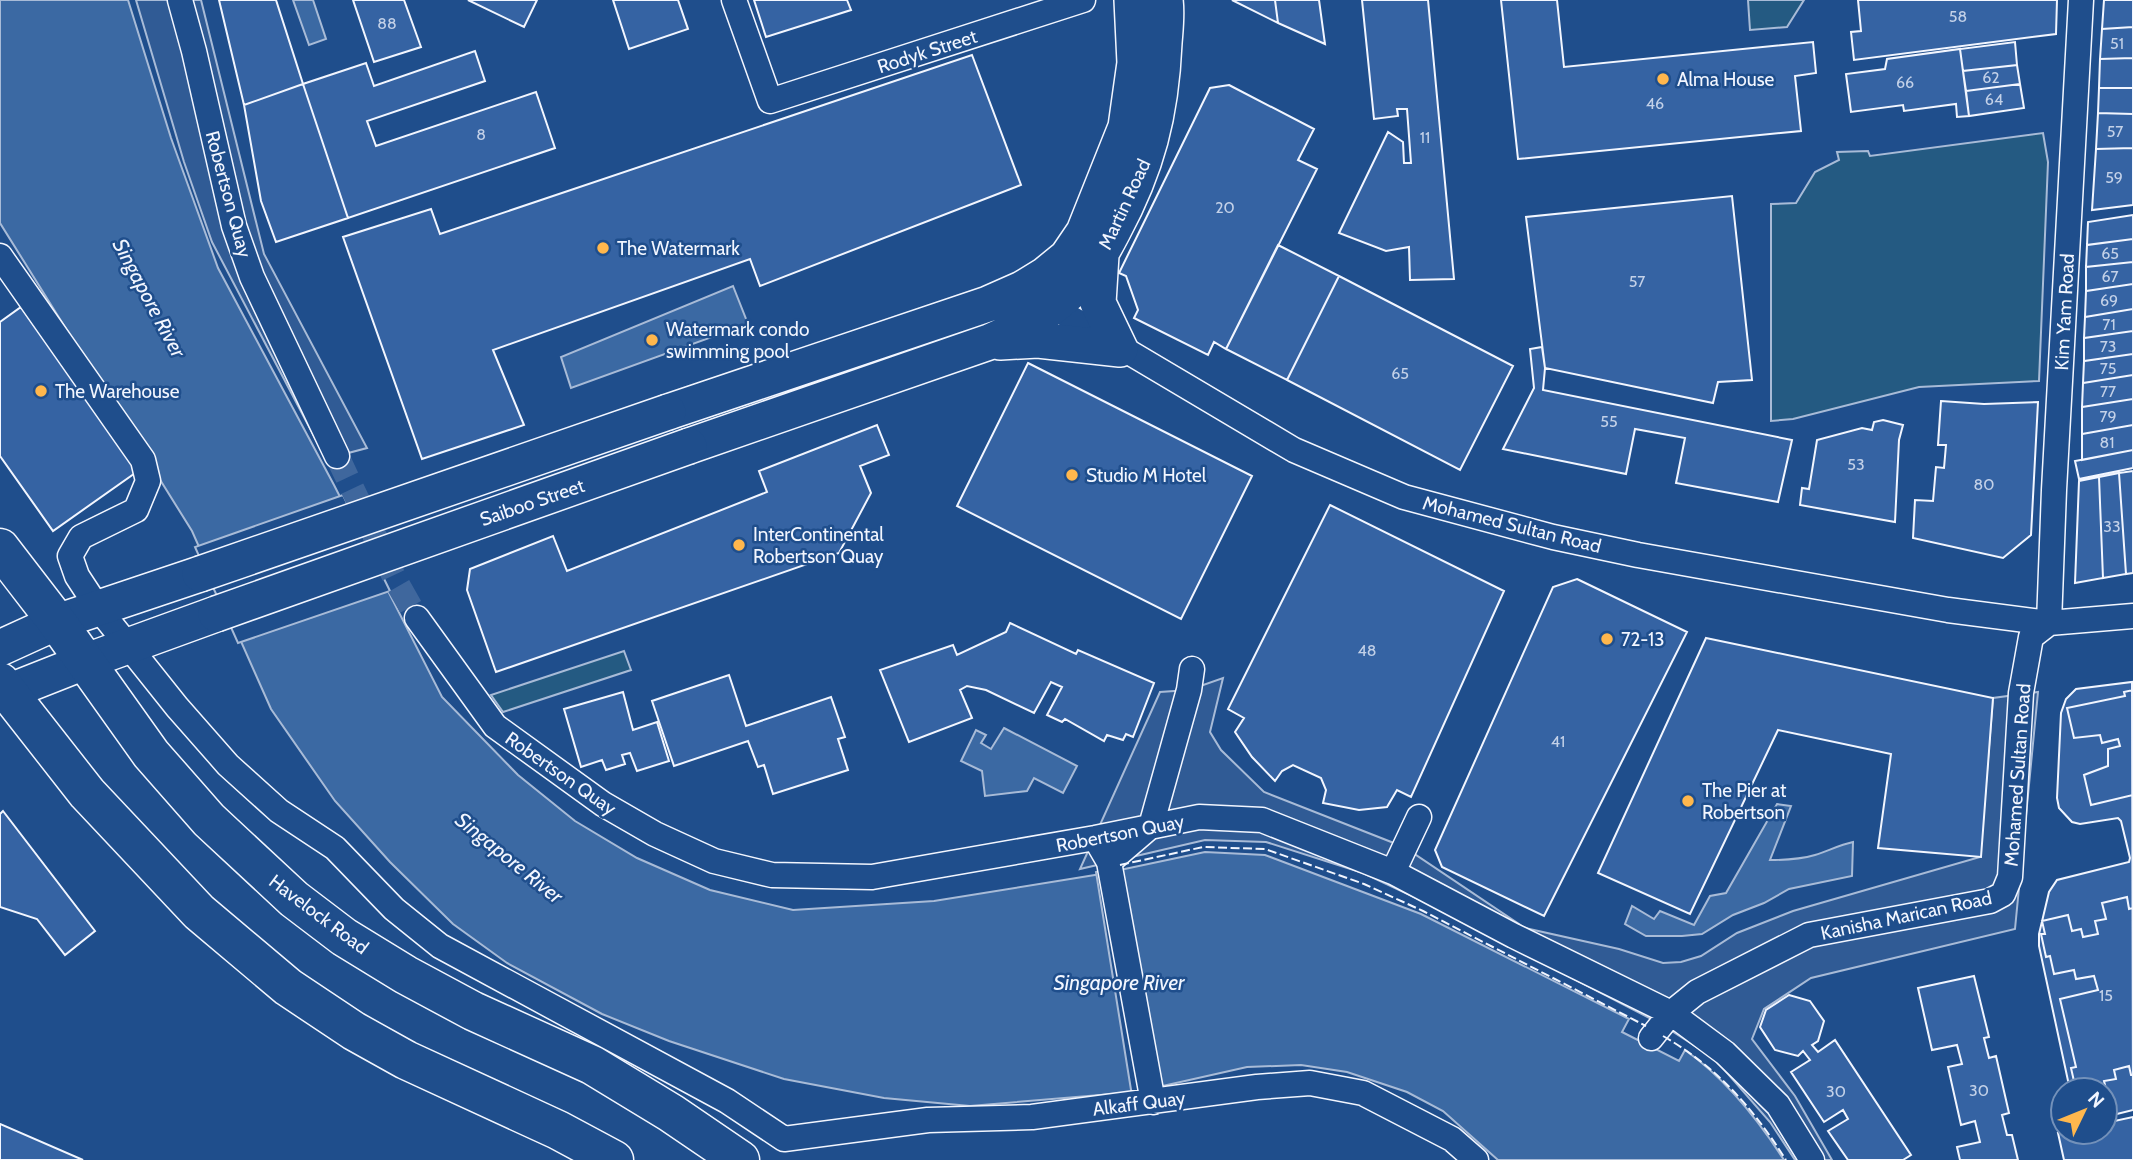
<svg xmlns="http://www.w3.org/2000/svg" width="2133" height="1160" viewBox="0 0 2133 1160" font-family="Cabin,sans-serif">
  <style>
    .green { fill: #245a82; stroke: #a8bbd7; stroke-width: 2 }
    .parking { fill: #305b95; stroke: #a8bbd7; stroke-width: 2 }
    .water { fill: #3b69a3; stroke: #a8bbd7; stroke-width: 2 }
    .pier { fill: #1f4e8c; stroke: #a8bbd7; stroke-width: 2 }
    .building { fill: #3563a3; stroke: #f2f6ff; stroke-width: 2 }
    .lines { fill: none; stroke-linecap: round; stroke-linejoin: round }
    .street-tunnel { stroke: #3f679d; stroke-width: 24; stroke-dasharray: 24 12; stroke-linecap: butt }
    .street-casing { stroke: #f2f6ff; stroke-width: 27 }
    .secondary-casing { stroke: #f2f6ff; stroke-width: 38 }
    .primary-casing { stroke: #f2f6ff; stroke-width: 41 }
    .street { stroke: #1f4e8c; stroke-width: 24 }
    .secondary { stroke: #1f4e8c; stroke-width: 35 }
    .primary { stroke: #1f4e8c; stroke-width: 38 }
    .secondary-bridge-casing { stroke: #f2f6ff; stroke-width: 38; stroke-linecap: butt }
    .secondary-bridge { stroke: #1f4e8c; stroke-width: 35 }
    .fence { stroke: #f2f6ff; stroke-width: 2; stroke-dasharray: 9 3.5; stroke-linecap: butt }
    .poi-dot { fill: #ffb74d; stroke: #1f4e8c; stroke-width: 2.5 }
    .labels { text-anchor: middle; stroke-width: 5; stroke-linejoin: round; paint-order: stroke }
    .number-label { font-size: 16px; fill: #c3d1e8 }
    .street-label { font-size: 19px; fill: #f2f6ff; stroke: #1f4e8c }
    .poi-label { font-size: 19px; fill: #f2f6ff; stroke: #1f4e8c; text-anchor: start }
    .water-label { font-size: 21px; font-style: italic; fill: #f2f6ff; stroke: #1f4e8c }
  </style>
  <rect width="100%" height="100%" fill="#1f4e8c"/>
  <path class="green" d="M1748,0H1804L1787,27L1750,30Z
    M2043,133L2048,162L2039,381L1919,387L1793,419L1771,421V204L1796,203L1815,172L1839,160L1837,152L1868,151L1870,156Z
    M624,651L631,670L503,712L491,695Z"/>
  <path class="parking" d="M136,0H201L264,254L367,448L337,456L327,461L212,242L184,162Z
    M1223,678L1210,732L1221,750L1264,792L1404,847L1525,928L1619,949L1663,963L1681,962L1701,956L1737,933L1793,911L1980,857L1993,698L2038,692L2015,929L1811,978L1764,1009L1752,1039L1795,1096L1832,1160H1795L1770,1122L1715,1059L1661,1024L1427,903L1363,873L1266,842L1205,840L1080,869L1160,692L1189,690Z"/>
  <path class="water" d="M0,0H128L171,138L218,268L334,485L442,697L518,775L575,821L637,858L710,890L793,910L934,901L1101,874L1205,852L1265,855L1421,914L1629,1019L1622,1032L1679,1061L1685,1050C1726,1079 1757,1118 1784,1160H1498L1443,1111L1407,1092L1347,1072L1301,1065L1247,1067L1136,1092L970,1106L884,1098L784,1079L669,1041L602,1014L507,963L453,924L390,862L335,801L271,709L192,531L0,223Z
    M293,0H313L326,39L309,45Z
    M733,286L748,324L571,388L561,357Z
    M1004,728L1077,766L1063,793L1034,778L1027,791L985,796L982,771L961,761L976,730L986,735L981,743L991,749Z
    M1777,804L1791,806L1770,860C1785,860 1801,859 1815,855C1828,851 1839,845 1853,842L1852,876L1789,889L1764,903L1733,915L1702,934L1682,936H1646L1625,924L1632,906L1654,919L1660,911L1694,925L1710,896L1726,893Z"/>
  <path class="pier" d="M343,495L390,591L238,643L195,547Z
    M1120,867L1155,1092L1132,1096L1096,872Z"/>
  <path class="building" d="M219,0H276L303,84L244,105Z
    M353,0H404L421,47L374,62Z
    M468,0H537L524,27Z
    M613,0H678L688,29L629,49Z
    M754,0H847L851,10L766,37Z
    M1232,0H1275L1278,23Z
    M1275,0H1319L1325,44L1278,23Z
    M1362,0H1428L1454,279L1410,280L1409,247L1386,251L1339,233L1388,132L1403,142L1404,163H1411L1407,109H1397L1398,116L1374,119Z
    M1501,0H1557L1564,67L1813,42L1816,73L1795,76L1801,131L1518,159Z
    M1858,0H2057L2056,34L1854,60L1851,32L1861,31Z
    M2104,0H2133V27L2102,29Z
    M2133,27V58L2100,59L2102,29Z
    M2015,42L2017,65L1963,71L1960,49Z
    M1960,49L1969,116L1957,117L1956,104L1904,111L1903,105L1851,112L1846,74L1885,69L1887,59Z
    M475,51L485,81L367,121L376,146L536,92L555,148L348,218L303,84L366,63L374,86Z
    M972,55L1021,185L760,286L750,259L493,350L524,425L422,459L343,237L431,209L440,234Z
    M2133,58V88H2099L2100,59Z
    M2017,65L2020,84L1966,91L1963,71Z
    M303,84L348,218L276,242L261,201L244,105Z
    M2020,84L2024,108L1969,116L1966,91Z
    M1229,85L1314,129L1298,160L1317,169L1226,349L1214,342L1208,355L1134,318L1138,310L1126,276L1119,273L1210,88Z
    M2099,88H2133V114L2098,113Z
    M2098,113L2133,114V148L2096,149Z
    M2133,148V205L2092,210L2096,149Z
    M1732,196L1752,380L1718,382L1713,403L1545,368L1526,217Z
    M2133,215V239L2087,245L2088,222Z
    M2133,239V262L2086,267L2087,245Z
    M1278,245L1339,276L1287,380L1226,349Z
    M2133,262V284L2086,291V267Z
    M1339,276L1513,366L1460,470L1287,380Z
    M2133,284V309L2085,317L2086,291Z
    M21,307L138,471L53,531L0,456V322Z
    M2133,309V331L2084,338L2085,317Z
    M2133,331V354L2084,361V338Z
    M1542,347L1545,368L1543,390L1792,440L1778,502L1676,483L1685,438L1635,429L1626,474L1503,449L1534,388L1530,349Z
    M2133,354V375L2083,383L2084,361Z
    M1028,363L1252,476L1181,619L957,506Z
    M2133,375V399L2082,407L2083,383Z
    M2133,399V425L2082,434V407Z
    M1941,401L1984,404L2038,402L2031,535L2003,558L1913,538L1915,500L1933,501L1936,467L1944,468L1946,445H1938Z
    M1883,420L1903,425L1899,440L1895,522L1800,505L1802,488L1809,489L1817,440L1862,428L1872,430L1874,422Z
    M877,425L889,455L860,466L871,493L839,553L496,672L467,590L470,569L553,536L567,571L767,492L759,471Z
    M2133,425V450L2082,460V434Z
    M2133,450V468L2079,479L2075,461Z
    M2133,471V573L2126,574L2119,473Z
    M2119,473L2126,574L2103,578L2099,477Z
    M2099,477L2103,578L2075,583L2079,481Z
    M1330,505L1504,591L1411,797L1397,790L1387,807L1359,810L1323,803L1326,790L1321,778L1293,765L1282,771L1275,781L1252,757L1235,732L1244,718L1228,709Z
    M1577,579L1687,632L1544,916L1442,867L1435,850L1553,587Z
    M1010,623L1076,654L1078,650L1154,683L1133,737L1126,734L1123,740L1107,735L1104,741L1065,719L1062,722L1047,715L1062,687L1051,682L1034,713L986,690L967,686L960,690L972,718L909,742L880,670L953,645L957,655L1006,632Z
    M1706,638L1993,698L1981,857L1878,848L1891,754L1778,730L1690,914L1598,873Z
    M729,675L746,726L831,697L845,737L838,739L848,770L773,794L764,765L758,767L748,741L674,766L652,701Z
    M2132,682L2133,1110L2105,1117V1090H2070L2039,946V934L2049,892L2057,880L2129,862L2130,858L2121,821L2118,818L2080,824L2072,822L2059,808L2057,798L2061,713L2066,699L2076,689Z
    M2133,690V795L2091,805L2084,775L2108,766V749L2120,746L2118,739L2102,743L2100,735L2074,738L2067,708L2125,696L2124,692Z
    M623,692L633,730L657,722L669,761L637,771L630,753L622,755L625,764L606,770L602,760L581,767L564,709Z
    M3,811L95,931L65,955L37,919L0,907V814Z
    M2127,897L2129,909L2133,908V1075H2131L2129,1066L2114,1070L2116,1079L2104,1081L2108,1097H2105V1090H2076L2071,1068L2076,1067L2060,999L2098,990L2094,976L2076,979L2074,970L2054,974L2050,956L2046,957L2041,934H2045L2042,921L2068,915L2072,931L2081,929L2083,937L2098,934L2095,921L2106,919L2102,903Z
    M1974,976L1989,1037L1984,1038L1989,1058L1996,1056L2009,1113L2002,1115L2007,1135H2012L2018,1160H1960L1957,1147L1980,1142L1975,1121L1961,1125L1948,1067L1962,1064L1957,1045L1932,1050L1918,988Z
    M1789,995L1810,1001L1824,1021L1818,1041L1812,1045L1818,1052L1835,1040L1911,1155L1903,1160H1848L1828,1131L1848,1119L1843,1110L1824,1122L1791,1072L1810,1060L1803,1051L1798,1056L1775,1050L1760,1027L1766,1010Z
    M2133,1117V1160H2064L2058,1133L2105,1132V1123Z
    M0,1124L83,1160H0Z"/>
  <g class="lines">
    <path class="street-tunnel" d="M337,456L397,583L417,618"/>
    <g class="street-casing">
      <path id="street" d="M180,0L194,51L234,226L252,277L337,456
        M734,0L770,101L1083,0
        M0,256L143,460L148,481L136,510L81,537L70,556L77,576L98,608L177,707L228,765L279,811L335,848L394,909L440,946L727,1101L784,1139L928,1120L1032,1117L1257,1087L1310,1083L1363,1093L1452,1139L1476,1160
        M1041,300L1294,450L1404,497L1553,537L1638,555L1948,610L2049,623L2133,616
        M417,618L495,726L603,804L655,834L714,861L772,875L872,877L1095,838L1199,817L1262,820L1393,872L1514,936L1671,1013L1725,1053L1778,1105L1812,1160
        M2049,623L2054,490L2081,0
        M1095,838L1109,862L1153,1102
        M1109,862L1151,826L1189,690L1192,669
        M1393,872L1419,817
        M1651,1038L1671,1013L1697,992L1809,935L1990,901L2003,894L2010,877L2021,693L2031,637L2049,623"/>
    </g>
    <g class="secondary-casing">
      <path id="secondary" d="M1101,255L1098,303L1120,349
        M1000,342L1038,340L1120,349
        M668,412L988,304L1022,289L1045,275L1067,257L1084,232L1126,127L1135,63L1132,0
        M689,446L989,342C1022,328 1053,311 1078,284C1093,269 1103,250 1113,231C1147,168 1161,114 1164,43C1165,29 1167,14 1165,0
        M0,648L57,622L200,574
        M8,692L84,662L216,614"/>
    </g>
    <g class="primary-casing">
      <path id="primary" d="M0,548L57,622L151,754L209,820L294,899L344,937L406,975L473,1011L592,1065L671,1113L740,1160
        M0,682L87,793L199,912L288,987L354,1031L406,1060L558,1130L614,1160"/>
    </g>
    <use href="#street" class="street"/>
    <use href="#secondary" class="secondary"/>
    <use href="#primary" class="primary"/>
    <g class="secondary-bridge-casing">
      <path id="secondary-bridge" d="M200,574L668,412
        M216,614L689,446"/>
    </g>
    <use href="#secondary-bridge" class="secondary-bridge"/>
    <path class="fence" d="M1120,865L1203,847L1265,849L1364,884L1423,911L1646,1026
      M1663,1036C1717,1067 1753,1108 1786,1160"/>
  </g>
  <g class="poi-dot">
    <circle cx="1663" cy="79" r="7"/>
    <circle cx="603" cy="248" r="7"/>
    <circle cx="652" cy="340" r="7"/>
    <circle cx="41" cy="391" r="7"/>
    <circle cx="1072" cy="475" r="7"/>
    <circle cx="739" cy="545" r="7"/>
    <circle cx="1607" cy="639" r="7"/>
    <circle cx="1688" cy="801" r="7"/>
  </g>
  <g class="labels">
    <g class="number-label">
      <text x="1958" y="22">58</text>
      <text x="387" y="29">88</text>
      <text x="2117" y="49">51</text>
      <text x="1991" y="83">62</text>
      <text x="1905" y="88">66</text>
      <text x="1994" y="105">64</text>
      <text x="1655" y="109">46</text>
      <text x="2115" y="137">57</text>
      <text x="481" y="140">8</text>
      <text x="1425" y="143">11</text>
      <text x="2114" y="183">59</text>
      <text x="1225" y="213">20</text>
      <text x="2110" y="259">65</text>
      <text x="2110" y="282">67</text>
      <text x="1637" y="287">57</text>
      <text x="2109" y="306">69</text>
      <text x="2109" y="330">71</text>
      <text x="2108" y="352">73</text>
      <text x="2108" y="374">75</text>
      <text x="1400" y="379">65</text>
      <text x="2108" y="397">77</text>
      <text x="2108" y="422">79</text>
      <text x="1609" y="427">55</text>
      <text x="2107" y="448">81</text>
      <text x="1856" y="470">53</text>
      <text x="1984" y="490">80</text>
      <text x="2112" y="532">33</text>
      <text x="1367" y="656">48</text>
      <text x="1558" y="747">41</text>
      <text x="2106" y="1001">15</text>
      <text x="1979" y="1096">30</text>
      <text x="1836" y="1097">30</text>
    </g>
    <g class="street-label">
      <text transform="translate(927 51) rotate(-18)" y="7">Rodyk Street</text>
      <text transform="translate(229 194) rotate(75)" y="7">Robertson Quay</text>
      <text transform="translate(1124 204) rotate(-65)" y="7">Martin Road</text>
      <text transform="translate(2064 312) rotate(-87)" y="7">Kim Yam Road</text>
      <text transform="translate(532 502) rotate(-19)" y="7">Saiboo Street</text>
      <text transform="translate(1512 524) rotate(14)" y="7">Mohamed Sultan Road</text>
      <text transform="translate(561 773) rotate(35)" y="7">Robertson Quay</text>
      <text transform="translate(2017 775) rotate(-86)" y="7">Mohamed Sultan Road</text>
      <text transform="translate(1120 833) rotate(-11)" y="7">Robertson Quay</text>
      <text transform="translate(319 914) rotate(37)" y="7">Havelock Road</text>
      <text transform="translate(1906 915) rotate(-12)" y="7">Kanisha Marican Road</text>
      <text transform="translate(1139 1103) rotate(-7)" y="7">Alkaff Quay</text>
    </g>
    <g class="poi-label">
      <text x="1677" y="86">Alma House</text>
      <text x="617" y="255">The Watermark</text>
      <text x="666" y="336">Watermark condo<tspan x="666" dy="22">swimming pool</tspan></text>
      <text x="55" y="398">The Warehouse</text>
      <text x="1086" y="482">Studio M Hotel</text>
      <text x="753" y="541">InterContinental<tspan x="753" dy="22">Robertson Quay</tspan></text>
      <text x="1621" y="646">72-13</text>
      <text x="1702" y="797">The Pier at<tspan x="1702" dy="22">Robertson</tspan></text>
    </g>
    <g class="water-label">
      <text transform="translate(149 298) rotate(62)" y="7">Singapore River</text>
      <text transform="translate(509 858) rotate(39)" y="7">Singapore River</text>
      <text x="1119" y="990">Singapore River</text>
    </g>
  </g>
  <g transform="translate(2084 1111) rotate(47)"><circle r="33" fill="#1f4e8c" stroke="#7391ba" stroke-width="2"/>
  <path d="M0-5L12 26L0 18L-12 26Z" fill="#ffb74d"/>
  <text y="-10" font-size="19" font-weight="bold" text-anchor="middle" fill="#f2f6ff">N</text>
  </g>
</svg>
